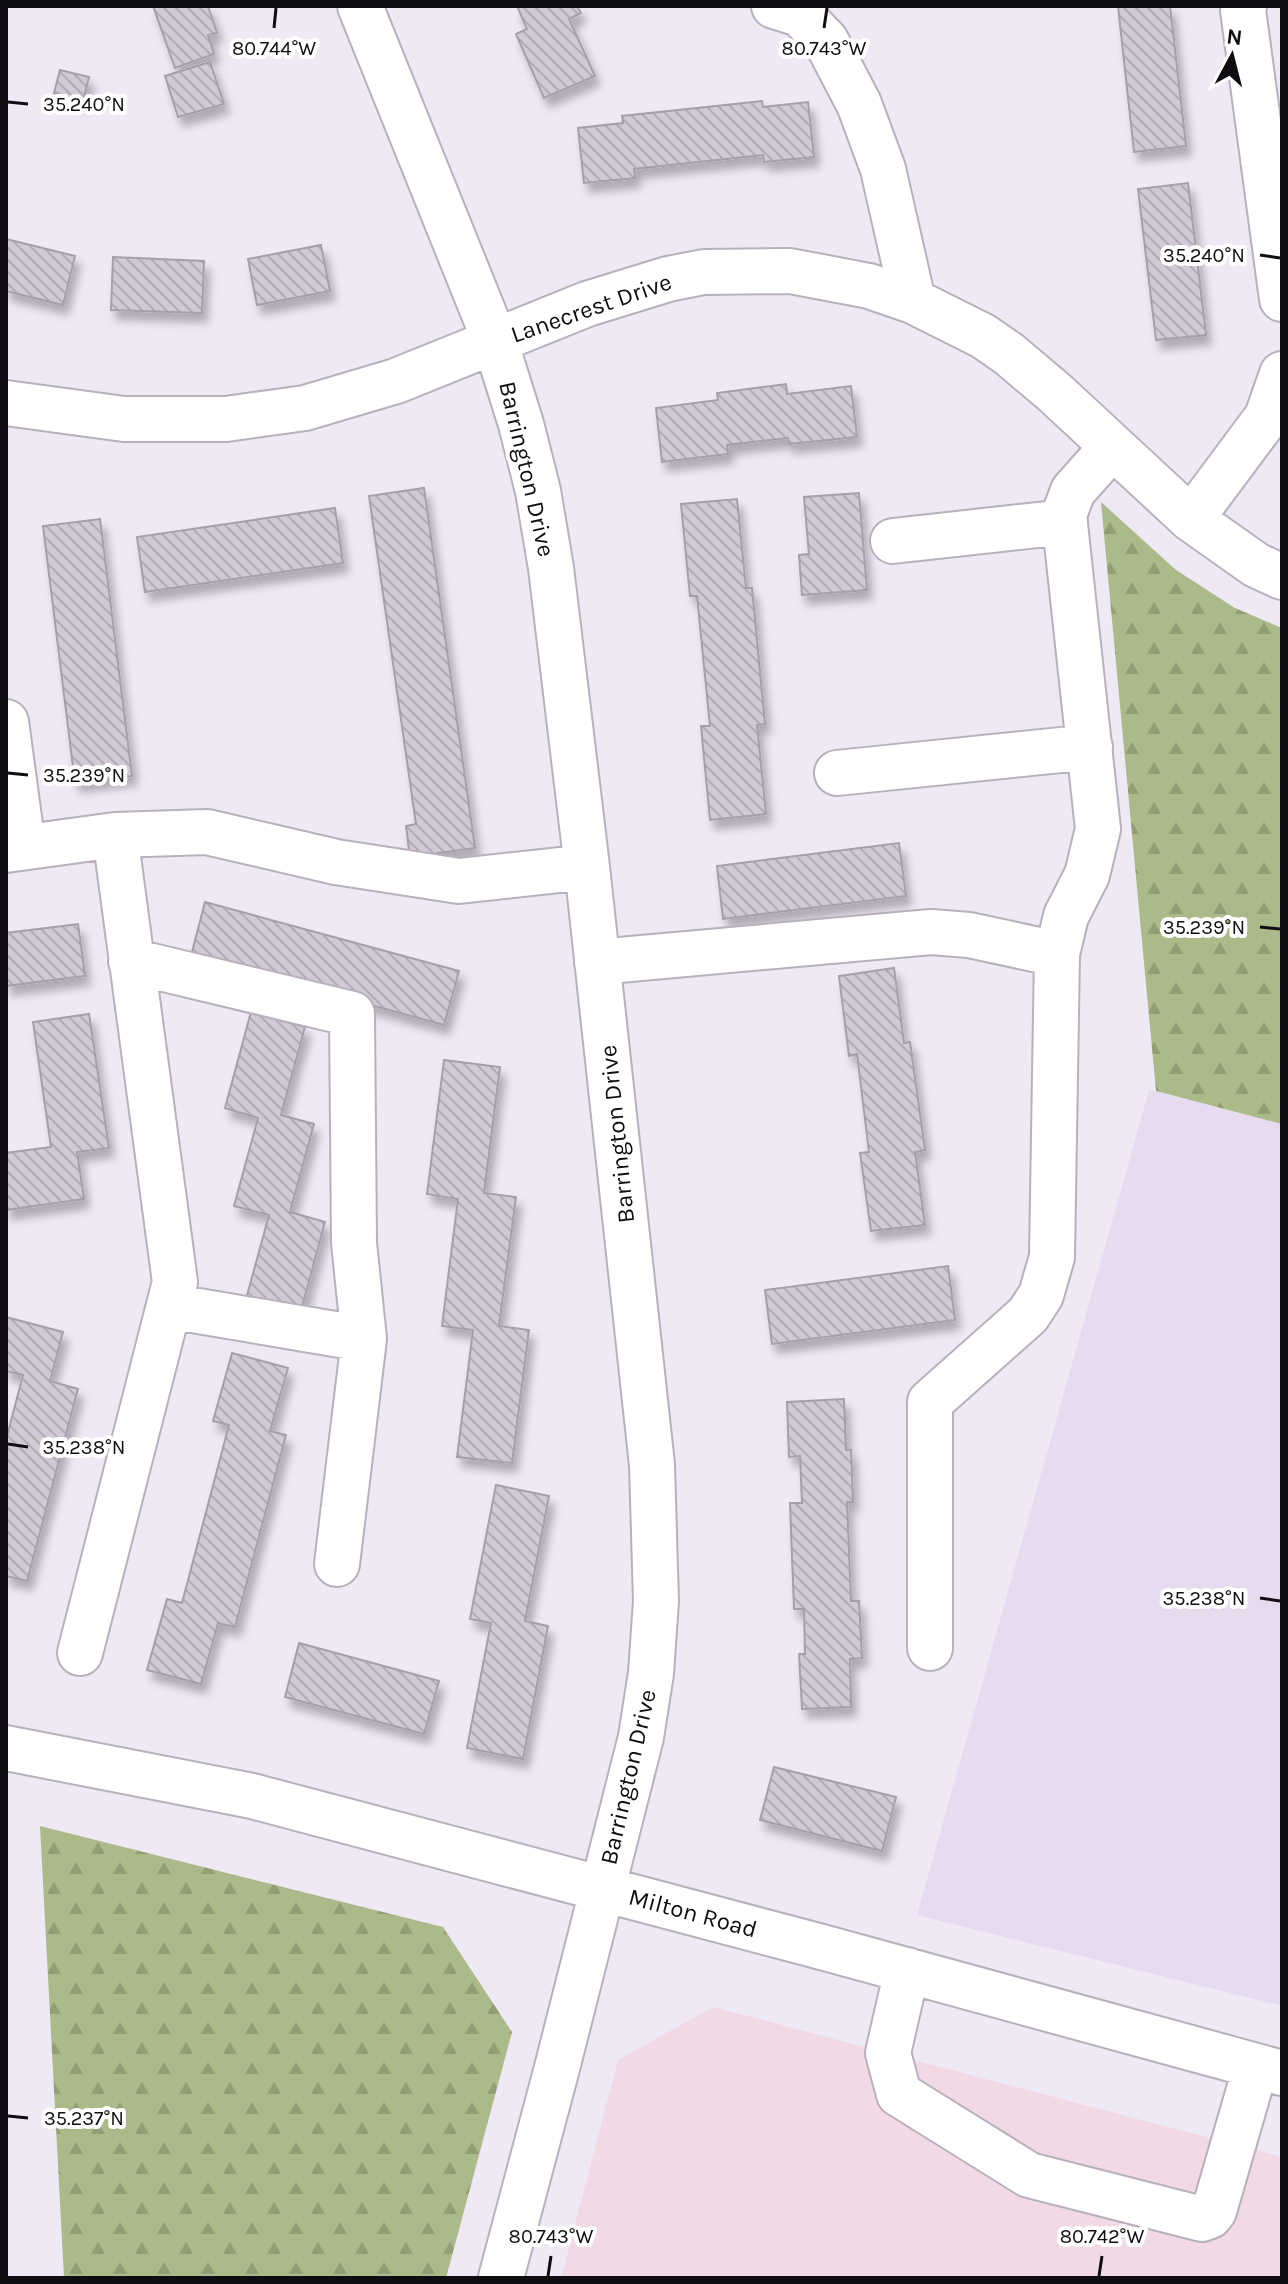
<svg xmlns="http://www.w3.org/2000/svg" width="1288" height="2284" viewBox="0 0 1288 2284" font-family="Karla,sans-serif">
  <style>
    .commercial { fill: #f1dae6 }
    .built { fill: #e7dcef }
    .forest { fill: url(#forest-firs) }
    .building { fill: url(#building-back-hatch); stroke: #a69fab; stroke-width: 2; filter: url(#shadow) }
    .lines { fill: none; stroke-linecap: round; stroke-linejoin: round }
    .minor-casing { stroke: #b8b1bd; stroke-width: 48 }
    .minor { stroke: #fff; stroke-width: 44 }
    .ticks { fill: none; stroke: #0f0d11; stroke-width: 3 }
    .labels { text-anchor: middle; stroke-width: 8; stroke-linejoin: round; paint-order: stroke }
    .street-label { font-size: 24px; fill: #0f0d11; stroke: #fff }
    .ticks-label { font-size: 20px; text-anchor: middle; fill: #0f0d11; stroke: #fff; stroke-width: 8; stroke-linejoin: round; paint-order: stroke }
  </style>
  <defs>
    <pattern id="forest-firs" width="22" height="20" patternUnits="userSpaceOnUse" patternTransform="scale(2)"><rect width="22" height="20" fill="#abba89"/><path d="M5 1l3.5 6h-7zM16 11l3.5 6h-7z" fill="#929f75"/></pattern>
    <pattern id="building-back-hatch" width="6" height="6" patternUnits="userSpaceOnUse" patternTransform="scale(2)"><rect width="6" height="6" fill="#d1cad6"/><path d="M-1 5l2 2M0 0l6 6M5-1l2 2" fill="none" stroke="#b2acb7"/></pattern>
    <filter id="shadow"><feDropShadow dx="5" dy="9" stdDeviation="4" flood-color="#0004"/></filter>
  </defs>
  <rect width="100%" height="100%" fill="#efe8f5"/>
  <path class="commercial" d="M713,2007L1282,2157V2278H561L618,2060Z"/>
  <path class="built" d="M1149,1090L1282,1124V2006L917,1915Z"/>
  <path class="forest" d="M1101,502L1176,570L1235,608L1282,628V1124L1156,1091Z
    M40,1826L443,1927L512,2032L446,2278H64Z"/>
  <path class="building" d="M153,6H208L217,33L208,35L214,54L175,68Z
    M517,6H577L581,13L569,19L595,76L544,98L516,34L527,29Z
    M1118,6H1170L1186,146L1134,152Z
    M210,62L224,104L178,117L165,76Z
    M60,70L89,77L83,101L54,93Z
    M762,101L763,107L808,102L814,157L764,162L763,155L634,169L635,178L584,183L578,128L623,123L622,116Z
    M1188,183L1206,335L1156,340L1138,189Z
    M6,239L75,256L63,305L6,291Z
    M321,245L330,291L257,305L248,259Z
    M113,257L204,261L202,313L111,310Z
    M786,384L787,394L851,386L857,437L789,444L788,438L727,445L728,454L662,462L656,408L718,400L717,393Z
    M424,488L475,848L410,857L406,826L416,824L369,496Z
    M859,493L867,590L802,595L799,555L809,554L804,497Z
    M737,499L746,588H752L765,724L757,725L766,814L710,820L701,726H710L697,596H690L681,504Z
    M335,508L343,563L145,592L137,537Z
    M100,519L132,776L75,783L43,526Z
    M899,843L906,896L723,919L717,866Z
    M205,902L459,971L444,1025L191,956Z
    M78,924L85,976L6,986V933Z
    M894,968L904,1043L910,1042L925,1150L915,1152L925,1225L871,1231L860,1153L869,1152L857,1054L849,1056L839,976Z
    M251,1012L305,1027L281,1115L314,1124L290,1212L325,1222L299,1318L245,1303L269,1215L234,1206L258,1118L225,1108Z
    M89,1014L109,1148L77,1152L84,1199L6,1210V1153L51,1147L33,1022Z
    M444,1060L500,1067L484,1193L516,1197L499,1326L529,1330L512,1463L457,1457L473,1330L442,1326L458,1199L427,1194Z
    M948,1266L955,1320L772,1344L765,1290Z
    M6,1317L63,1332L50,1381L78,1389L27,1581L6,1576V1440L23,1375L6,1371Z
    M232,1353L288,1368L270,1431L286,1435L235,1627L218,1623L201,1684L147,1670L167,1599L182,1603L229,1425L213,1421Z
    M844,1399L846,1450H851L853,1502H847L851,1601H859L862,1658L850,1659L851,1707L802,1709L799,1654H805L804,1609H794L790,1503H802L800,1456L789,1457L787,1402Z
    M496,1485L549,1496L525,1621L548,1626L523,1759L467,1748L491,1623L470,1619Z
    M299,1643L439,1681L424,1734L285,1697Z
    M774,1767L896,1797L882,1851L760,1820Z"/>
  <g class="lines">
    <g class="minor-casing">
      <path id="minor" d="M360,6L495,341L521,424L538,491L551,568L587,867L652,1465L656,1601L651,1673L641,1737L557,2068L501,2278
        M774,6L800,14L826,41L859,104L883,169L913,301
        M1244,6L1243,10L1282,299
        M6,403L124,419H226L305,408L396,381L587,304L668,279L704,272L790,271L869,286L913,301L983,336L1009,354L1054,392L1191,519L1256,565L1282,577
        M1191,519L1267,417L1282,374
        M893,541L1065,522
        M6,722L23,847
        M837,773L1090,747
        M6,850L115,835
        M131,961L352,1014L354,1243L364,1339L169,1306
        M597,962L931,932L969,935L1057,954
        M337,1564L364,1339
        M930,1648V1402L1028,1315L1041,1295L1052,1257L1057,954L1066,916L1087,875L1098,829L1064,515L1073,491L1112,447
        M80,1653L175,1282L115,835L207,832L336,862L459,881L587,867
        M6,1748L252,1796L818,1946L1282,2073
        M907,1970L888,2053L899,2094L1029,2175L1202,2219L1210,2216L1214,2211L1256,2066"/>
    </g>
    <use href="#minor" class="minor"/>
  </g>
  <path class="ticks" d="M274,28L276,8M824,28L827,8M8,102L28,104M1260,255L1280,258M8,773L28,775M1260,927L1280,929M8,1444L28,1447M1260,1598L1280,1601M8,2116L28,2118M548,2276L551,2256M1099,2276L1102,2256"/>
  <g class="labels">
    <g class="street-label">
      <text transform="translate(591 308) rotate(-19)" y="8">Lanecrest Drive</text>
      <text transform="translate(527 469) rotate(77)" y="8">Barrington Drive</text>
      <text transform="translate(617 1134) rotate(-96)" y="8">Barrington Drive</text>
      <text transform="translate(628 1777) rotate(-77)" y="8">Barrington Drive</text>
      <text transform="translate(693 1913) rotate(15)" y="8">Milton Road</text>
    </g>
  </g>
  <g class="ticks-label">
    <text x="274" y="55">80.744°W</text>
    <text x="824" y="55">80.743°W</text>
    <text x="84" y="111">35.240°N</text>
    <text x="1204" y="262">35.240°N</text>
    <text x="84" y="782">35.239°N</text>
    <text x="1204" y="934">35.239°N</text>
    <text x="84" y="1454">35.238°N</text>
    <text x="1204" y="1605">35.238°N</text>
    <text x="84" y="2125">35.237°N</text>
    <text x="551" y="2243">80.743°W</text>
    <text x="1102" y="2243">80.742°W</text>
  </g>
  <rect width="1288" height="2284" fill="none" stroke="#0f0d11" stroke-width="16"/>
  <g transform="translate(1232 56) rotate(7)" stroke="#ffffff" stroke-width="6" paint-order="stroke">
  <path d="M0-6L14 30L0 20L-14 30Z" fill="#0f0d11"/>
  <text y="-12" font-size="22" font-weight="bold" text-anchor="middle" fill="#0f0d11">N</text>
  </g>
</svg>
